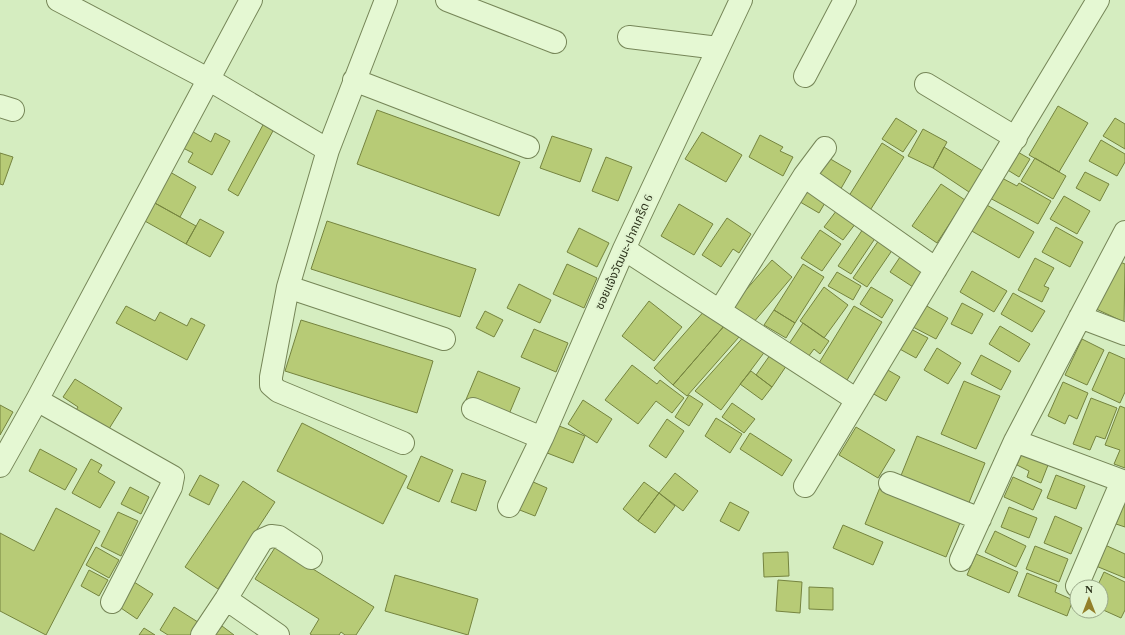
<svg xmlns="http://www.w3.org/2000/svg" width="1125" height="635" viewBox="0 0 1125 635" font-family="'Times New Roman','Noto Sans Thai',serif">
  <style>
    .building { fill: #b7cb76; stroke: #75843f }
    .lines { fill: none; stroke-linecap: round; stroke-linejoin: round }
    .minor-casing { stroke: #768658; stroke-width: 24 }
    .minor { stroke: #e5f8d3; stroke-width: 22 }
    .labels { text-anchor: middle; stroke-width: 4; stroke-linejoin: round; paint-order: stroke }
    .street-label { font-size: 12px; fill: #2e351d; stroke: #e1f4d0 }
  </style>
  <rect width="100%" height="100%" fill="#d5edc0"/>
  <path class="building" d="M1058,106L1088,123L1059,172L1029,155Z
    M377,110L520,162L499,216L357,164Z
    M896,118L917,131L903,152L882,139Z
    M1115,118L1125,124V149L1103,136Z
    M264,123L274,129L238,196L228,190Z
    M188,129L211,142L215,133L230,141L212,175L188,162L193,153L179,146Z
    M923,129L947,142L933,168L908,156Z
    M702,132L742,155L726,182L685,159Z
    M760,135L783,147L780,151L793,157L783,176L749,157Z
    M552,136L592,149L580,182L540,168Z
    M1101,140L1125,154V162L1117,176L1089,161Z
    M882,143L904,157L869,212L847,199Z
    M944,147L986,173L972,194L933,168Z
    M1016,151L1030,159L1019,177L1006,169Z
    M0,153L13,157L3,185L0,184Z
    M606,157L632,167L618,201L592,191Z
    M827,157L851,171L839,192L815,178Z
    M1035,158L1066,176L1053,199L1021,181Z
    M170,172L196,187L180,217L153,202Z
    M1085,172L1109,184L1100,201L1076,188Z
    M1000,177L1017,186L1019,183L1051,201L1038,224L988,197Z
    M805,182L829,196L819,213L795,199Z
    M941,184L965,200L937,243L912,226Z
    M1064,196L1090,211L1077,234L1050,219Z
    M153,202L196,226L186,244L143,220Z
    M679,204L713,224L694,255L661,236Z
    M985,204L1034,232L1019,258L970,230Z
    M840,206L859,219L843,240L824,227Z
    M727,218L751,234L739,253L733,249L721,267L702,255Z
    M200,219L224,232L210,257L186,244Z
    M327,221L476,269L460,317L311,269Z
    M1056,227L1083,242L1070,267L1042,252Z
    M579,228L609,243L597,267L567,252Z
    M863,229L876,237L851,274L838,266Z
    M820,230L841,244L822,271L801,258Z
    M879,240L893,249L867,287L853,278Z
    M902,254L925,269L913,287L890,272Z
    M1035,258L1054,268L1044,286L1049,288L1042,302L1018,290Z
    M772,260L792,277L753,323L732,306Z
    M1115,260L1125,264L1124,322L1092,307Z
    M567,264L597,278L584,308L553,294Z
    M803,264L824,277L795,323L774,310Z
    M972,271L1007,291L994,312L960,292Z
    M837,272L861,286L853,300L828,286Z
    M519,284L551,300L540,323L507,308Z
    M824,287L848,305L824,338L800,321Z
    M871,287L893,300L882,318L860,304Z
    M1013,293L1045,311L1032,332L1001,314Z
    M649,301L682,327L654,361L622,336Z
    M962,303L983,314L972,334L951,324Z
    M925,305L948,318L936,339L913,327Z
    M126,306L155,321L160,312L187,326L191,318L205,325L187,360L116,323Z
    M854,306L882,322L847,380L819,363Z
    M706,309L725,325L673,385L654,368Z
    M774,310L795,323L786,338L764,325Z
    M485,311L503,320L494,337L476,328Z
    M301,320L433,361L417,413L285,371Z
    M803,323L829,341L820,354L814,349L808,357L789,344Z
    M725,325L739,337L687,396L673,385Z
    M1000,326L1030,344L1019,362L989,344Z
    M907,327L928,338L916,358L896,347Z
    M534,329L568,343L556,372L521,357Z
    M748,332L769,346L721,410L695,391Z
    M1082,339L1104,350L1087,385L1065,375Z
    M775,348L791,359L772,387L756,375Z
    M937,348L961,363L948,384L924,370Z
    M1109,352L1125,359V392L1120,403L1092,390Z
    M981,355L1011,371L1001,390L971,374Z
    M632,365L657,384L660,380L684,398L672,413L656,401L638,424L605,400Z
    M879,365L900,377L886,401L865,389Z
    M478,371L520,388L507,419L465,402Z
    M751,371L772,387L762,400L740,384Z
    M75,379L122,408L107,432L75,412L78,407L63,397Z
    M964,381L1000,396L976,449L941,434Z
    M1063,382L1088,393L1077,419L1069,415L1065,424L1048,416Z
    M689,395L703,404L689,426L675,417Z
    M1091,398L1117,408L1105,439L1096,436L1090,450L1073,444Z
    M583,400L612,419L597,443L568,424Z
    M732,403L755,419L744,433L722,417Z
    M0,405L13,412L0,435Z
    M1120,406L1125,408V468L1114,464L1120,450L1105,445Z
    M716,418L742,434L730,453L705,436Z
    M667,419L684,431L666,458L649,446Z
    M302,423L407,476L383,524L277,471Z
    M554,424L585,436L573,463L542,451Z
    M856,427L895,450L878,478L839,455Z
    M750,433L792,460L782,476L740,449Z
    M917,436L985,463L968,505L900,478Z
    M40,449L77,469L65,490L29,471Z
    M1024,449L1050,460L1041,483L1027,477L1029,471L1017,465Z
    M421,456L453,470L439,502L407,488Z
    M91,459L102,465L98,472L115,482L100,508L72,493Z
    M462,473L486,481L476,511L451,502Z
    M675,473L698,491L683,511L659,493Z
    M200,475L219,485L209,505L189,495Z
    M1056,475L1085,486L1076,509L1047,498Z
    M1013,477L1042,490L1033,510L1004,497Z
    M524,478L547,488L535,516L512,507Z
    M243,481L275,502L218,589L185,567Z
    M644,482L659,493L638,521L623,509Z
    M881,485L962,518L946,557L865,524Z
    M130,487L149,497L141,514L121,504Z
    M659,493L675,506L655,533L638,521Z
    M730,502L749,512L739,531L720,521Z
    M1125,502V527L1116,524Z
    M1009,507L1037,518L1029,538L1001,527Z
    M56,508L100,531L46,635L0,611V533L34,551Z
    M118,512L138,521L121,556L101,546Z
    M1055,516L1082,528L1071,554L1044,543Z
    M843,525L883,542L873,565L833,548Z
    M995,531L1026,546L1016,567L985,552Z
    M1105,545L1125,554V578L1096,566Z
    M276,546L374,607L356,635H345L341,632L339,635H312L310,634L319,619L255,579Z
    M1035,546L1068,559L1059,582L1026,569Z
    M96,547L119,560L109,578L86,565Z
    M788,552L789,576L764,577L763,553Z
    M976,554L1018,572L1009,593L967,575Z
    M89,570L108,580L99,596L81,586Z
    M1104,572L1125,582V610L1121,618L1101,609L1105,599L1101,597V587H1097Z
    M1027,573L1057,585L1055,592L1073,600L1067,616L1018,596Z
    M395,575L478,599L468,635L385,611Z
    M778,580L802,582L800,613L776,611Z
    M134,582L153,594L137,619L118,606Z
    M809,587L833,588V610L809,609Z
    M174,607L201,624L195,635H168L160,630Z
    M222,626L234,635H215Z
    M144,628L155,635H139Z"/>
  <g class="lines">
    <g class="minor-casing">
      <path id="minor" d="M58,0L208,79L328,150
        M386,0L328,150L288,287L271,377V385L278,391L403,443
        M447,0L555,42
        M629,37L718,48
        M805,76L845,0
        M354,80L528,147
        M926,84L1016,138
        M0,106L13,110
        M804,176L936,269
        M624,249L857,400
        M288,287L444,339
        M720,310L804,176L825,148
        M1080,317L1125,334
        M37,400L173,477L171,487L112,602
        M473,409L542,438
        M1015,441L1125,482
        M0,466L37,400L251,0
        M890,483L980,519
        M805,486L1098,0
        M509,506L542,438L624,249L741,0
        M961,560L1015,441L1125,232
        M1077,586L1122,481
        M226,599L278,635
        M202,635L226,599L262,540L271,536L279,537L311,558"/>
    </g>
    <use href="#minor" class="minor"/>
  </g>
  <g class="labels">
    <g class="street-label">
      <text transform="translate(624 252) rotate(-66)" y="4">ซอยแจ้งวัฒนะ-ปากเกร็ด 6</text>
    </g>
  </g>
  <g transform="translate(1089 599)"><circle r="19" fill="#e1f4d0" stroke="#99a888"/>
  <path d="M0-3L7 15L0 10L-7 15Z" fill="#93802a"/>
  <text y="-6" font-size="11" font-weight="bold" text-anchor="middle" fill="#2e351d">N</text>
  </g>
</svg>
